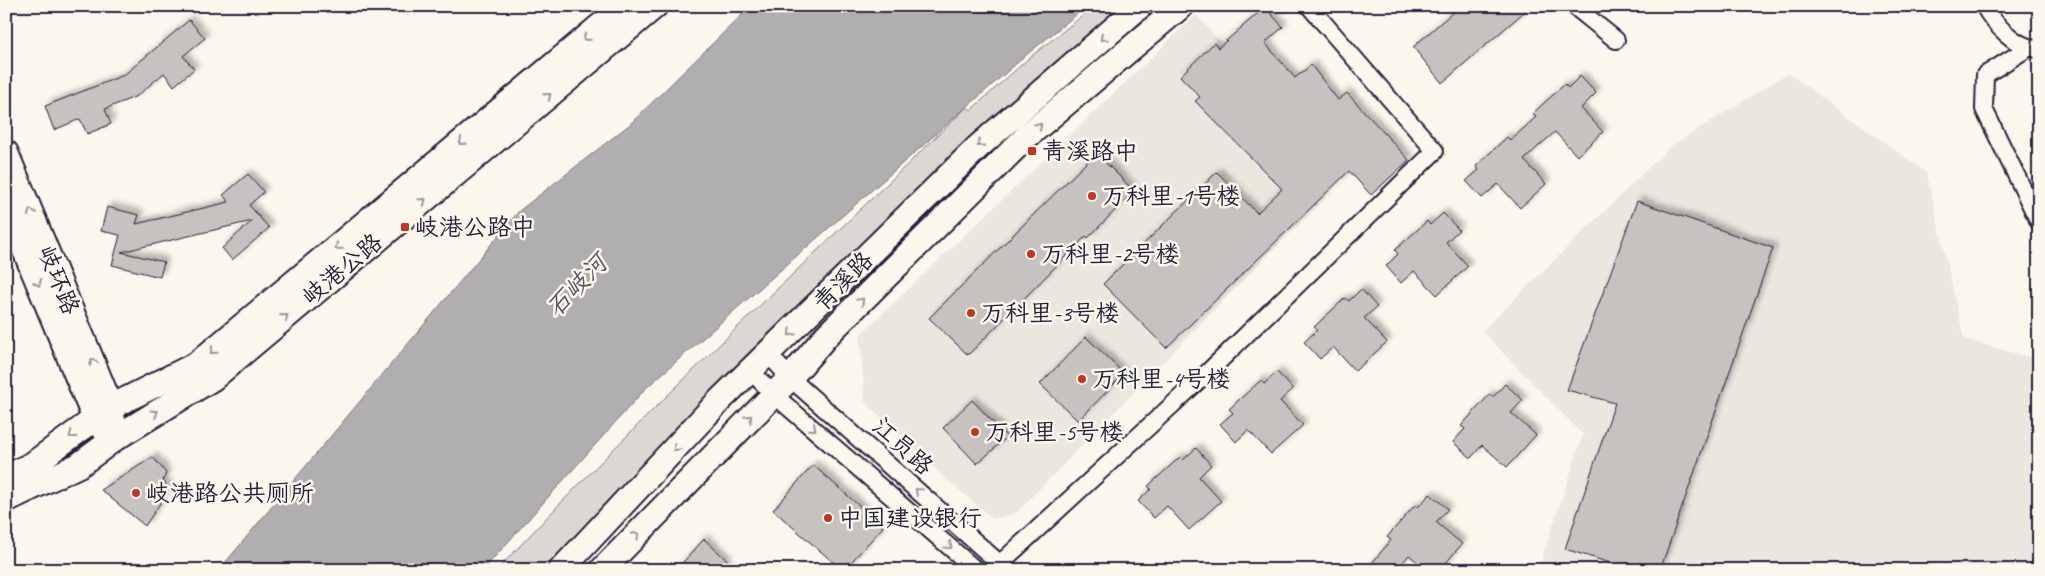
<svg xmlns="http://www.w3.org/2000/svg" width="2045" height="576" viewBox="0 0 2045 576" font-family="Caveat,'LXGW WenKai TC',sans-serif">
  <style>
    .built { fill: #ebe7df }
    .green { fill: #dbd8d3; stroke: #7e7d87 }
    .water { fill: #b1aeb0; stroke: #787681 }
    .building { fill: #c6c2c0; stroke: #22223b; filter: url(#shadow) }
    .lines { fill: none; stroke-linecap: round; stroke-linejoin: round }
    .street-casing { stroke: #22223b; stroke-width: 20 }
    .secondary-casing { stroke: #22223b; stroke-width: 28 }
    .street { stroke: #fbf7ec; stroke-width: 16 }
    .secondary { stroke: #fbf7ec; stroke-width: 24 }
    .oneway { stroke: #99979c }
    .poi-dot { fill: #c8321e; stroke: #fbf7ec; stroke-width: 2 }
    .labels { text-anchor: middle; stroke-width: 5; stroke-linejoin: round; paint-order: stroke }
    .poi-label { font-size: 24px; fill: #22223b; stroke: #fbf7ec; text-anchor: start }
    .street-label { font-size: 24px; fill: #22223b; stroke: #fbf7ec }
    .water-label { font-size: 25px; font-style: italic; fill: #545364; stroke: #fbf7ec }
  </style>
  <defs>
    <filter id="shadow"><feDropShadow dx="4.5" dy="-4.5" stdDeviation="2.5" flood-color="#0004"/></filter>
  </defs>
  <rect width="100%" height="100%" fill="#fbf7ec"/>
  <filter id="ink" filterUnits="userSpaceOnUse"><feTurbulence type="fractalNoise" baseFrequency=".02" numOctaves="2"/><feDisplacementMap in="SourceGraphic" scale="10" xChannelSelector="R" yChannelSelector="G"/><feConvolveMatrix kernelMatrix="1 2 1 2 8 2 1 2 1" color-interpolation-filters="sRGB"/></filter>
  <g filter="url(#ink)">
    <path class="built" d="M1196,15L1270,97L1346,175L1016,513L993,519L943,476L865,402L860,335Z
      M1788,73L1927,173L1964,339L2039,360V570H1538L1583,435L1482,331L1671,146Z"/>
    <path class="green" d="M1095,6H1126L1043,74L793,311L544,570H497C647,409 809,260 967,107L971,110L1029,58Z"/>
    <path class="water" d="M751,6H1087L1025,56L646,388L483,570H219L519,211L629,125Z"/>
    <path class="building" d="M1460,6H1531L1442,83L1413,47Z
      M1265,7L1283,27L1265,43L1295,78L1311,65L1338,100L1347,93L1409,160L1371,195L1349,171L1166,348L1103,284L1217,172L1257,213L1282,189L1195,101L1200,97L1180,76L1214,43L1218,48Z
      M189,20L205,38L183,56L194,69L174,86L164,73L137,96L105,109L111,124L87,134L80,119L54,130L45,106L124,75Z
      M1580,76L1596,93L1581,108L1603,132L1577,156L1555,132L1539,146L1524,160L1546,184L1520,208L1498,184L1482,198L1466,181L1479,170L1476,166L1507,137L1510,140L1523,129L1536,117L1533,113L1565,84L1568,88Z
      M1096,153L1134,191L1088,238L1086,236L968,355L929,318Z
      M248,174L264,192L249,205L269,228L232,260L222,248L252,221L121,252L164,262L160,277L112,265L120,235L101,231L107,207L139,215L136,224L229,202L223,195Z
      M1637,201L1773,248L1660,570H1608L1610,563L1565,549L1615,403L1567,390Z
      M1443,213L1459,230L1446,242L1468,266L1437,295L1414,271L1401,283L1386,266L1398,254L1395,250L1427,221L1430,225Z
      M1361,289L1377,307L1364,318L1387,342L1355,371L1333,347L1320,359L1304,342L1317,330L1314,327L1345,298L1349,301Z
      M1086,337L1124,374L1078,421L1040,384Z
      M1277,372L1293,389L1280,401L1303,425L1271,454L1248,430L1236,442L1220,424L1233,413L1229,409L1261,380L1264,384Z
      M1505,384L1523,400L1511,413L1536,435L1507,467L1482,445L1471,458L1453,442L1465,429L1461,426L1490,394L1493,397Z
      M972,400L1007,437L977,464L943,428Z
      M1196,448L1211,465L1199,477L1221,501L1189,530L1167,506L1154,518L1138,501L1151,489L1148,486L1180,457L1183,460Z
      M153,457L166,473L163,481L168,487L165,496L145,526L101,490Z
      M813,465L883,527L844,570H842L773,510Z
      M1430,494L1448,509L1436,522L1462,544L1440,570H1426L1409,555L1396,570H1366L1391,540L1387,537L1415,505L1418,507Z
      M704,539L728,561L721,570H676Z"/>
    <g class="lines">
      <g class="street-casing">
        <path id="street" d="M1574,6L1616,40
          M1984,6C1994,24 2015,47 2037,49
          M2028,48L1985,75L1984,109L2039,222
          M769,355L790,378L1007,570
          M751,371L773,394L976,570
          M993,570L1208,372L1435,151L1309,6"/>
      </g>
      <g class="secondary-casing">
        <path id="secondary" d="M6,153L111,407L113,422
          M6,205L95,419L105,430
          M6,477L33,464L111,407L197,364L624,6
          M6,500L79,465L114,439L213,378L655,6
          M561,570L719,401L979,146L1140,6
          M602,570L790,378L827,335L1026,137L1181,6"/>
      </g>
      <use href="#street" class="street"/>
      <use href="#secondary" class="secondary"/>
    </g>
    <defs><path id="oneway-chevron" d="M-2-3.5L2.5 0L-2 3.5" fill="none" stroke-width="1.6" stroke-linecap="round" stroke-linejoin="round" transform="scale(1.25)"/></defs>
    <g class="oneway">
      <use href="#oneway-chevron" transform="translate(586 38) rotate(140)"/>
      <use href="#oneway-chevron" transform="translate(1103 38) rotate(139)"/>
      <use href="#oneway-chevron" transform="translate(548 96) rotate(-40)"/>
      <use href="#oneway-chevron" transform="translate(1039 126) rotate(-40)"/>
      <use href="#oneway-chevron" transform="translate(462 142) rotate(140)"/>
      <use href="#oneway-chevron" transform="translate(980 144) rotate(138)"/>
      <use href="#oneway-chevron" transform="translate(423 201) rotate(-40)"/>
      <use href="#oneway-chevron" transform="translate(31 212) rotate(-112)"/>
      <use href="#oneway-chevron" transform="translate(338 247) rotate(140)"/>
      <use href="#oneway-chevron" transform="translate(38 283) rotate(68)"/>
      <use href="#oneway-chevron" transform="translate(861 301) rotate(-45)"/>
      <use href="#oneway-chevron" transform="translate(285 317) rotate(-40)"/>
      <use href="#oneway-chevron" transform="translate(791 333) rotate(135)"/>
      <use href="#oneway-chevron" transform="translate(213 351) rotate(140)"/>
      <use href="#oneway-chevron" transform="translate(93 362) rotate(-112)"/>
      <use href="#oneway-chevron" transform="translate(155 413) rotate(-32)"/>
      <use href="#oneway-chevron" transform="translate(749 418) rotate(-46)"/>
      <use href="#oneway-chevron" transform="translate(813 428) rotate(41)"/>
      <use href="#oneway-chevron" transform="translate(72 435) rotate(144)"/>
      <use href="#oneway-chevron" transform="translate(676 448) rotate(133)"/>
      <use href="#oneway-chevron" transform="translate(918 491) rotate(-138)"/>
      <use href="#oneway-chevron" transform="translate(636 535) rotate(-46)"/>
      <use href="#oneway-chevron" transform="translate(949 546) rotate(41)"/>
    </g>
  </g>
  <g class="poi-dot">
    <rect x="1027" y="146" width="10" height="10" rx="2.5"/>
    <circle cx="1092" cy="196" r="5"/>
    <rect x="400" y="222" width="10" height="10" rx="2.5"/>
    <circle cx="1031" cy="254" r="5"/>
    <circle cx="971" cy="313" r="5"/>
    <circle cx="1082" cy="379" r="5"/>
    <circle cx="975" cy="432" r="5"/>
    <circle cx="136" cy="493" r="5"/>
    <circle cx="828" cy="518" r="5"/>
  </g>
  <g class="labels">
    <g class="poi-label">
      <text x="1042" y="159">青溪路中</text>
      <text x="1102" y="204">万科里-1号楼</text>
      <text x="415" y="235">岐港公路中</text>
      <text x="1041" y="262">万科里-2号楼</text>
      <text x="981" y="321">万科里-3号楼</text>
      <text x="1092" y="387">万科里-4号楼</text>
      <text x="985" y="440">万科里-5号楼</text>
      <text x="146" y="501">岐港路公共厕所</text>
      <text x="838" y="526">中国建设银行</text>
    </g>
    <g class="street-label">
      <text transform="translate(342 269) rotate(-40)" y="8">岐港公路</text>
      <text transform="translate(59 280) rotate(68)" y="8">岐环路</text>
      <text transform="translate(843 281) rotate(-45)" y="8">青溪路</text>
      <text transform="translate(903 446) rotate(42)" y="8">江员路</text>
    </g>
    <g class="water-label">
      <text transform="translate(576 285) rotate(-46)" y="9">石岐河</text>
    </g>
  </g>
  <rect width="2045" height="576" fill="none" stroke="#fbf7ec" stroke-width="25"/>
  <rect x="12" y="12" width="2020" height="551" fill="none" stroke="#22223b" stroke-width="2" filter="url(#ink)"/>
</svg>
